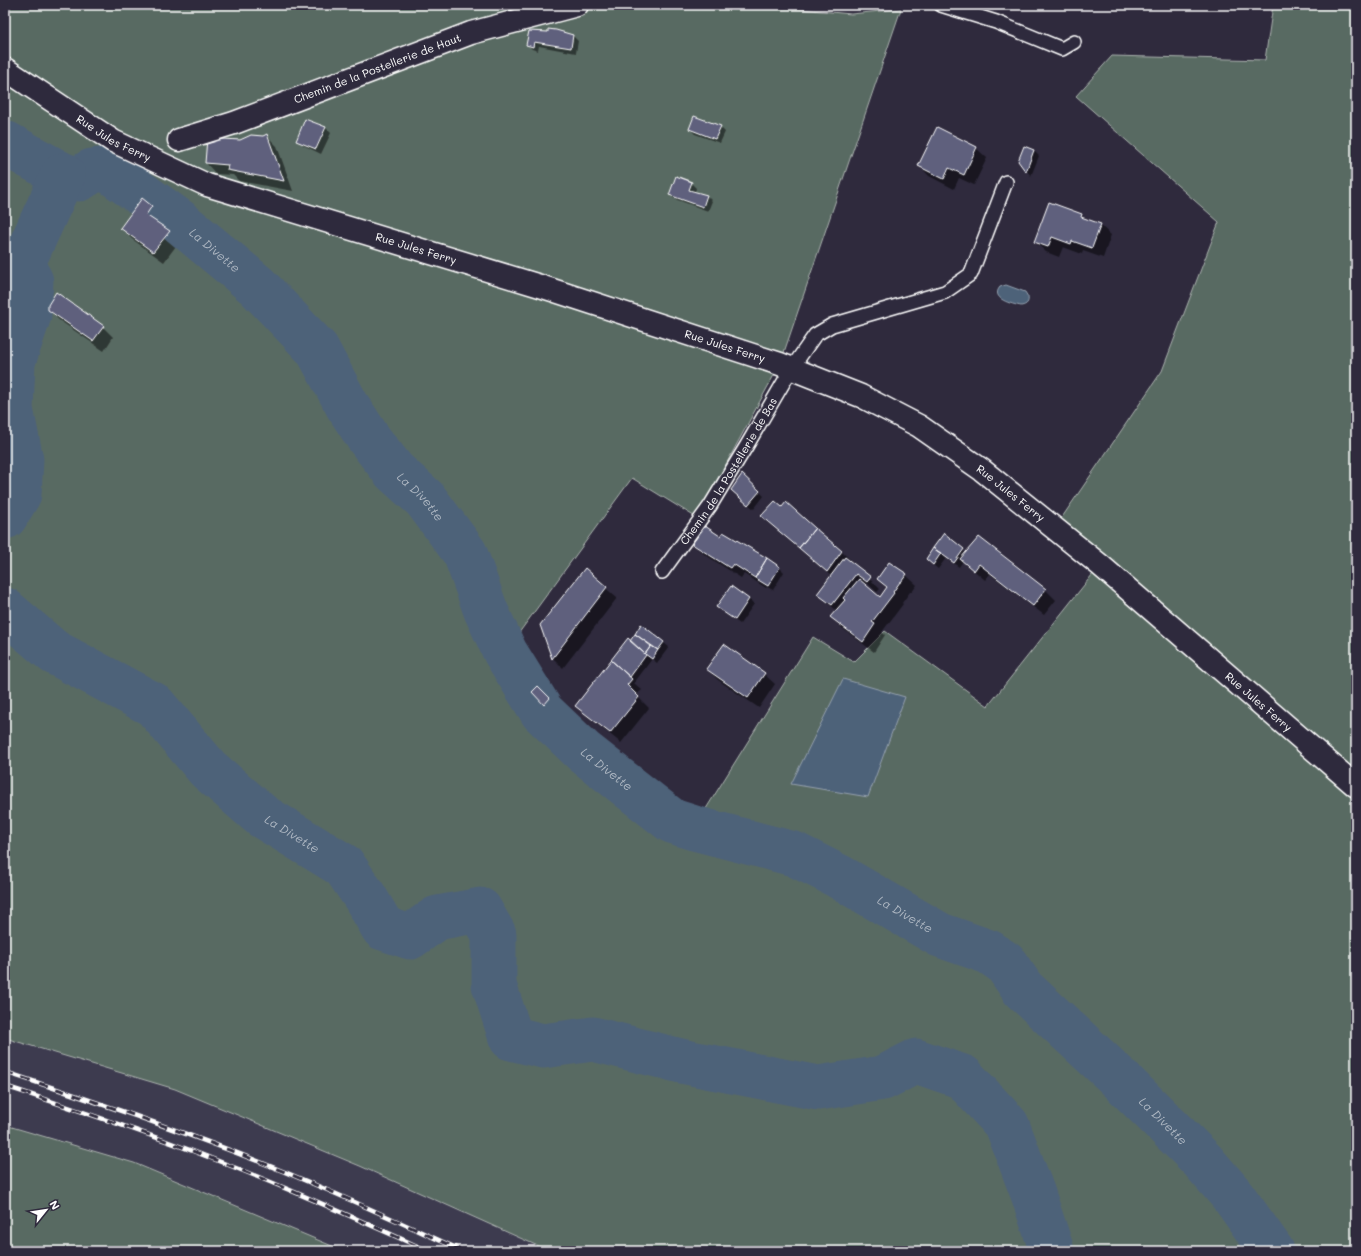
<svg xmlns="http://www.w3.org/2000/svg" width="1361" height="1256" viewBox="0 0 1361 1256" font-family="Mali,sans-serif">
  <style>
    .built { fill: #3d3a50 }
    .green { fill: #596a62; stroke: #acb4b0 }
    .water { fill: #4e6279; stroke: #95a1af }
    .shadow { fill: #0007 }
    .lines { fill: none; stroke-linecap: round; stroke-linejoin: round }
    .river { stroke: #4e6279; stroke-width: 45 }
    .building { fill: #5f607d; stroke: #fff }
    .service-casing { stroke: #fff; stroke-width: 16 }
    .minor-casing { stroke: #fff; stroke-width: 25 }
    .secondary-casing { stroke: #fff; stroke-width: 25 }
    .service { stroke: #2f2a3d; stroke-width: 13 }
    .minor { stroke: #2f2a3d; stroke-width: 22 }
    .secondary { stroke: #2f2a3d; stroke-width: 22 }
    .rail-casing { stroke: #fff; stroke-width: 4.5 }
    .rail { stroke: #2f2a3d; stroke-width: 3; stroke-dasharray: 9; stroke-linecap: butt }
    .labels { text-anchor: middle; stroke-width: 4; stroke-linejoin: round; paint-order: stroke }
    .street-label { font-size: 11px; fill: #fff; stroke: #2f2a3d }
    .water-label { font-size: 12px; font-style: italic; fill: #afb8c3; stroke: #2f2a3d }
  </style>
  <rect width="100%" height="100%" fill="#2f2a3d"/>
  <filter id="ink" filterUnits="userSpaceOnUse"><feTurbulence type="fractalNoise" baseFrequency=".025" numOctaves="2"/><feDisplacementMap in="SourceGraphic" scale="8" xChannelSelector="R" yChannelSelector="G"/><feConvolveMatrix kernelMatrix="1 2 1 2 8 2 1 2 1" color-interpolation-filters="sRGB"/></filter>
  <g filter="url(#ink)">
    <path class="built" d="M5,1038L175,1089L360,1166L549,1251H344L134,1163L5,1125Z"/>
    <path class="green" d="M5,5H760L851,14L901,9L780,364L697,518L632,478L505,652L542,712L584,752L672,821L694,828L813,637L854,662L885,631L988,706L1100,565L1054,529L1162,371L1219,222L1076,96L1112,56L1265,60L1273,5H1356V1251H549L360,1166L175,1089L5,1038Z
      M5,1125L134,1163L344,1251H5Z"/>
    <path class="water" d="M1006,285L1025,292L1028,297C1029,302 1027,305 1021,306C1012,304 990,299 1000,287Z
      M843,679L905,697L868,797L791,784Z"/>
    <path class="shadow" d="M530,32L573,36L578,41L576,53L539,46L538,51L532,49L527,44Z
      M306,120L326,128L331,133L321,154L303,145L298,140Z
      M720,127L725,132L720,143L695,134L690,129Z
      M267,136L277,146L293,191L239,181L233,175L216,174L206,163L208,139L240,141L264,137Z
      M1024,147L1034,151L1039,156L1031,176L1019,161Z
      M976,148L987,158L974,185L959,178L954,189L929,176L919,165Z
      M691,183L696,188L695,192L707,196L712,201L708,211L675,199L670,195Z
      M142,199L162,217L158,224L169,232L179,242L164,262L132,239L121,228Z
      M1081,215L1086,220L1100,225L1111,235L1103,258L1083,251L1082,254L1063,247L1059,257L1046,252L1035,242Z
      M49,310L103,327L113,337L104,351L59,320Z
      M742,475L764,496L754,509L737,495Z
      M762,516L815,530L842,552L880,589L877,592L867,583L865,586L880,599L887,588L878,579L906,575L917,585L912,592H910L902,603L903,604L882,632L885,635L874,652L842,628L832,617L837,611L818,594L831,576Z
      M945,535L966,553L1045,589L1056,600L1044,615L990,574L985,580L963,561L959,567L946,558L938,569L932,564Z
      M720,538L779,567L784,572L773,590L767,587L766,588L744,574L741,578L704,554L693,544Z
      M585,570L617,598L563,668L553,658L541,625Z
      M749,599L754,604L740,624L717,607Z
      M641,625L669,647L657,663L652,659L634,683L642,690L636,695L649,708L621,743L587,716L576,706L615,663Z
      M707,669L764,674L775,684L759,708L718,680Z
      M538,688L554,704L549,709L533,692Z"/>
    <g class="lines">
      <g class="river">
        <path id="s1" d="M5,143L63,175L79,179L92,171L107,169L179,221L257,286L317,349L347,405L369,439L394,471L425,499L465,553L486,611L505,652L542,712L584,752L672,821L694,828L794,854L838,876L940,935L989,952L1005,963L1023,989L1121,1080L1202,1160L1233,1196L1272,1251"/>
        <path d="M5,517L19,494L21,460L11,409L13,362L29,315L31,281L22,265L63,175"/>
        <path id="s2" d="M5,610L54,652L154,705L208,769L262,816L344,866L365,897L383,928L410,937L437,918L480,910L494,934V985L511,1038L543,1046L593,1039L681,1061L818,1088L883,1078L916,1061L963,1077L1007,1125L1033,1194L1052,1251"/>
      </g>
    </g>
    <path class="building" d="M548,29L556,30L573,35L571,48L534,42L533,47L526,45L529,31L548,32Z
      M694,116L721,126L715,139L689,129Z
      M305,119L326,127L316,149L296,141Z
      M937,127L977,147L964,175L949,168L944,179L918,166Z
      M267,134L284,181L227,170L228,165L205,163L207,138L240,140L251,135L263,136Z
      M1024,146L1034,150L1026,172L1018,161Z
      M676,176L692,182L689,190L707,195L703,207L669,195Z
      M142,198L152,206L146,215L170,231L153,252L120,228Z
      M1049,202L1082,214L1081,217L1101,224L1092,248L1072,241L1071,244L1052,237L1048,247L1034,242Z
      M56,292L104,326L93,341L48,310V305Z
      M742,474L760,491L748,505L731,490Z
      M775,501L782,507L786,502L815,528L799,548L761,516Z
      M705,526L720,536L723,532L767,558L755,578L733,564L730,568L692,544Z
      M815,528L842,551L827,572L799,548Z
      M944,533L964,549L954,563L933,548Z
      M979,537L1046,589L1033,606L979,564L974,571L960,559Z
      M933,548L941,553L933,565L926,559Z
      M845,557L871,577L867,582L856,574L832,605L817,594Z
      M767,558L780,567L768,586L755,578Z
      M889,562L907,574L901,582H900L893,592L894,593L872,622L875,624L863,642L830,617L845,600L843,598L859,579L880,597L887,587L877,579Z
      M585,568L607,587L552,659L540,625Z
      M731,586L749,599L735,620L716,607Z
      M641,624L664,642L658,650L635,634Z
      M635,634L651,646L645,654L630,641Z
      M628,638L646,655L630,677L611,660Z
      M724,644L765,673L748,698L706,669Z
      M651,646L658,650L652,659L645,654Z
      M611,660L632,679L627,685L639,697L610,733L575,706Z
      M538,686L550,698L544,705L532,692Z"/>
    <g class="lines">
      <g class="service-casing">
        <g id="service">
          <path d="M941,5L996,22L1062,49L1074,42"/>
          <path id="s3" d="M662,572L710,506L747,445L792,368L815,335L832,325L945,292L971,274L1006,182"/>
        </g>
      </g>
      <g class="minor-casing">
        <g id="minor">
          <path id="s4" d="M179,140L234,123L471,33L577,5"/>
        </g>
      </g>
      <g class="secondary-casing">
        <g id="secondary">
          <path id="s5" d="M5,69L113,141L207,185L540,286L780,364L861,396L919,426L982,470L1100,565L1356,786"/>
        </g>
      </g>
      <use href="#service" class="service"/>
      <use href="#minor" class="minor"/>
      <use href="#secondary" class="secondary"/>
      <g class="rail-casing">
        <path id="rail" d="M5,1072C94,1101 183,1131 270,1166C335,1192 399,1222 463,1251
          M5,1086C62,1105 118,1123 174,1144C260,1176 345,1213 428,1251"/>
      </g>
      <use href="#rail" class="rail"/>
    </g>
  </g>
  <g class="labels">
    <g class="street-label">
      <text dy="4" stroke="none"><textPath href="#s4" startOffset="211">Chemin de la Postellerie de Haut</textPath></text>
      <text dy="4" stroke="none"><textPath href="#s5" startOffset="129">Rue Jules Ferry</textPath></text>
      <text dy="4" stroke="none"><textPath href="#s5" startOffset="452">Rue Jules Ferry</textPath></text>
      <text dy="4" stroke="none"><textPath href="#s5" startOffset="776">Rue Jules Ferry</textPath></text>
      <text dy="4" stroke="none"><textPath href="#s3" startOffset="121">Chemin de la Postellerie de Bas</textPath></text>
      <text dy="4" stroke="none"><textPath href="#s5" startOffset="1100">Rue Jules Ferry</textPath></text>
      <text dy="4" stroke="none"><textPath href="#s5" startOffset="1424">Rue Jules Ferry</textPath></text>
    </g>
    <g class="water-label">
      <text dy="4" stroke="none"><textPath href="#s1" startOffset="248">La Divette</textPath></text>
      <text dy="4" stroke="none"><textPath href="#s1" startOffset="572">La Divette</textPath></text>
      <text dy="4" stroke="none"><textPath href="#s1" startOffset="908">La Divette</textPath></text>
      <text dy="4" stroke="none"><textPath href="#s2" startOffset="368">La Divette</textPath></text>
      <text dy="4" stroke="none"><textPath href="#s1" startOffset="1244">La Divette</textPath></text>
      <text dy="4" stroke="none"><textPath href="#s1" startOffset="1580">La Divette</textPath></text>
    </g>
  </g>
  <rect width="1361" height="1256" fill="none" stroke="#2f2a3d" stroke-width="20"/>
  <rect x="10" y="10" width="1341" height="1236" fill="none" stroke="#fff" stroke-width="1.5" filter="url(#ink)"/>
  <g transform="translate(46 1210) rotate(60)" stroke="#2f2a3d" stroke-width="3" paint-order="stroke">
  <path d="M0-3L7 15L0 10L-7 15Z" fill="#ffffff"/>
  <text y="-6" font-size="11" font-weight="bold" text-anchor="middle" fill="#ffffff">N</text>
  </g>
</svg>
